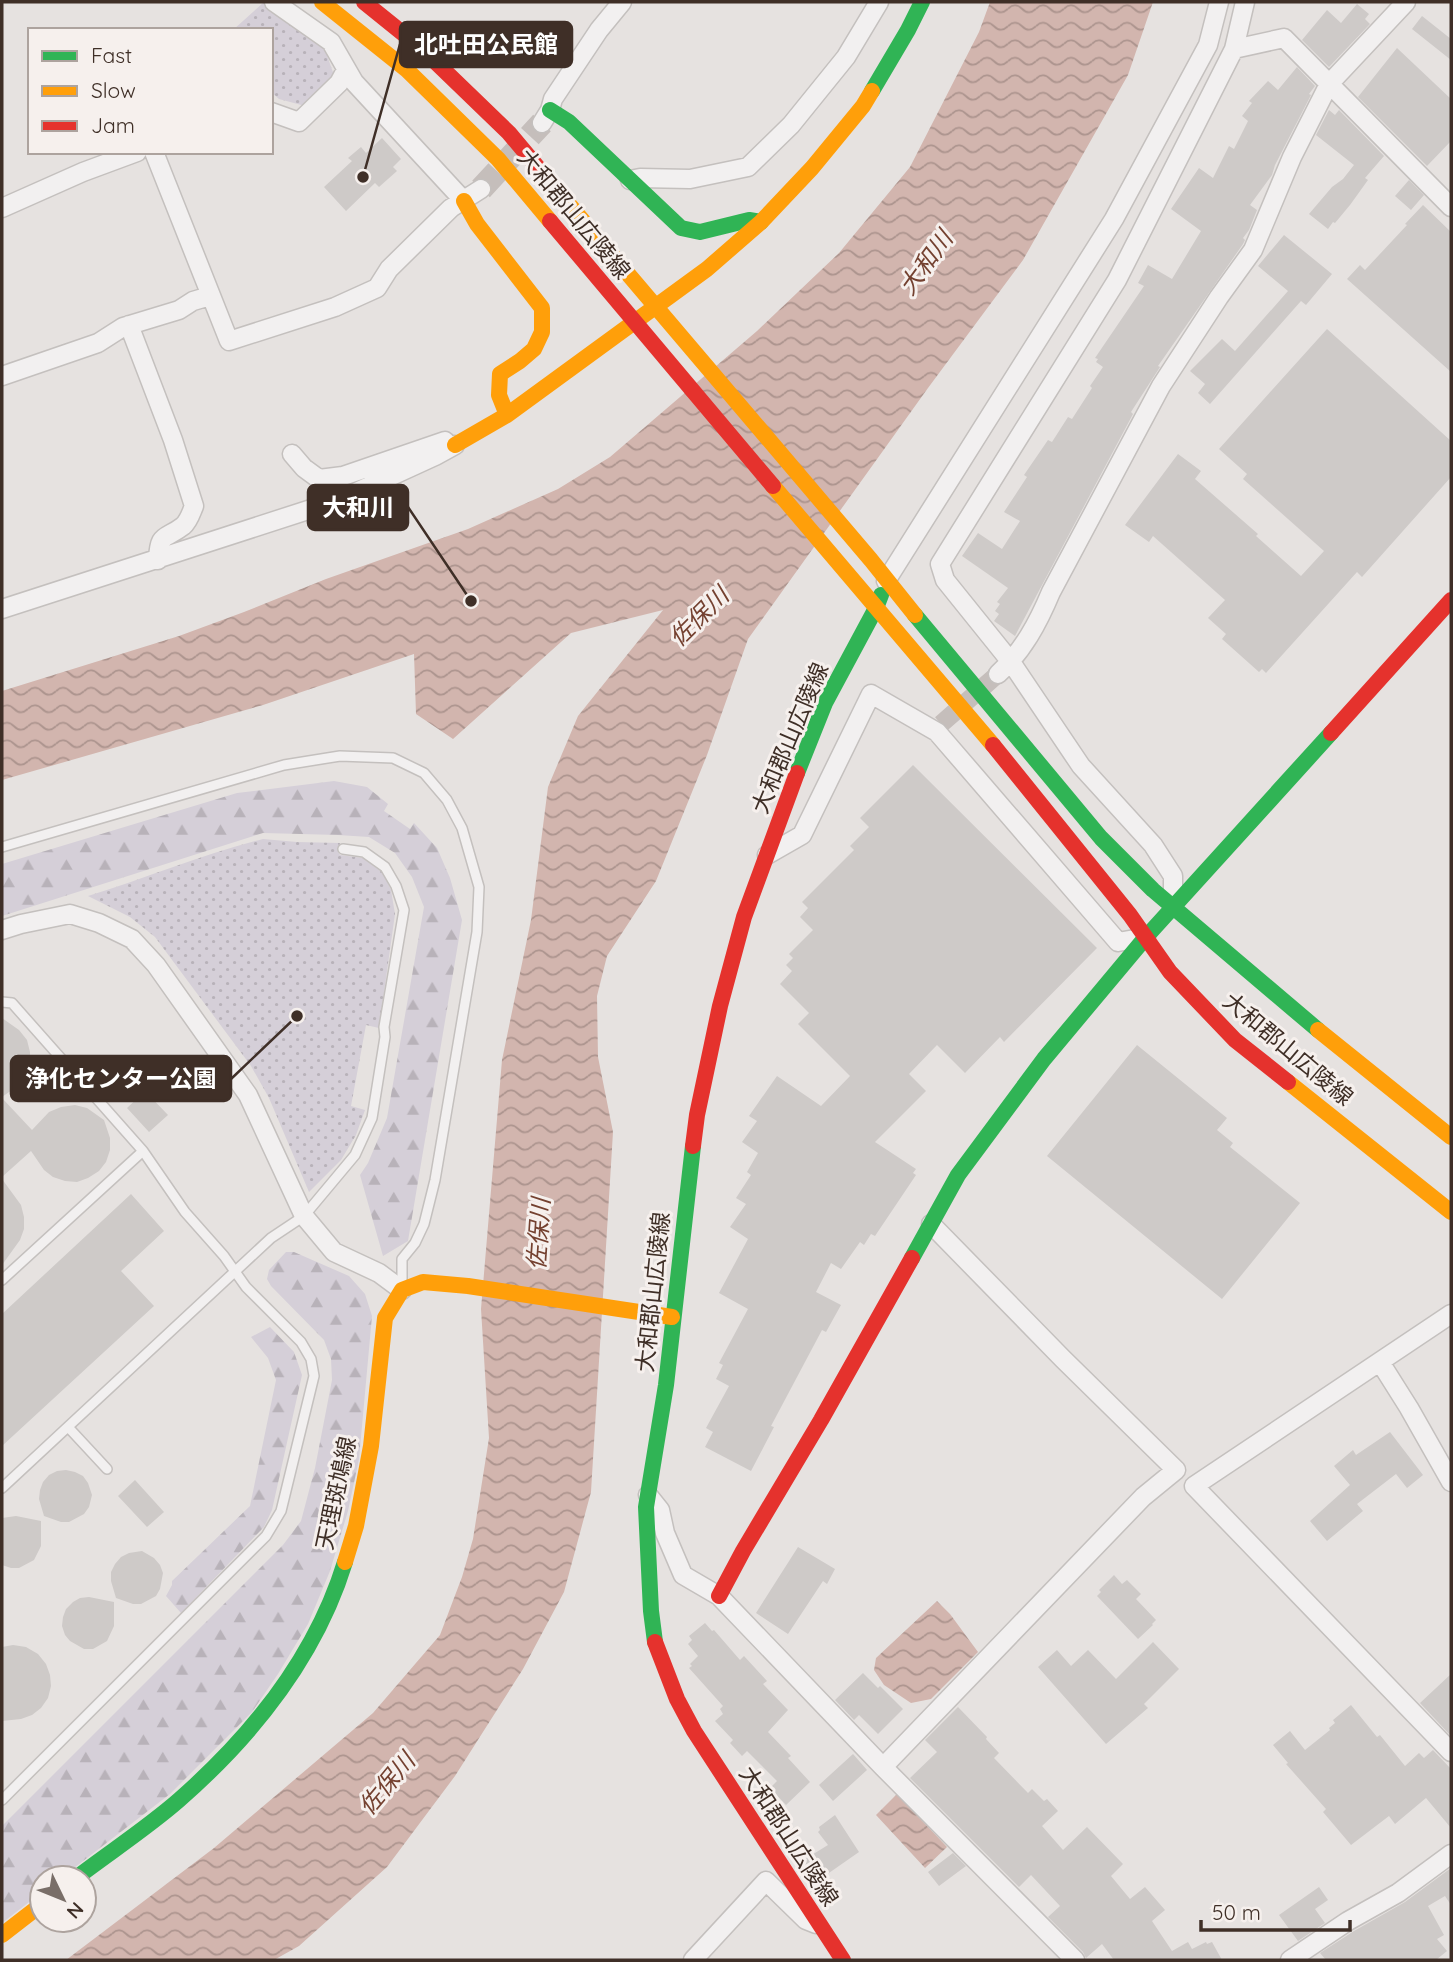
<svg xmlns="http://www.w3.org/2000/svg" width="1453" height="1962" viewBox="0 0 1453 1962" font-family="Quicksand,'Noto Sans JP',sans-serif">
  <style>
    .forest { fill: url(#forest-firs) }
    .park { fill: url(#park-dots) }
    .water { fill: url(#water-waves) }
    .building { fill: #cecac8 }
    .lines { fill: none; stroke-linecap: round; stroke-linejoin: round }
    .street-tunnel { stroke: #c5bebb; stroke-width: 18; stroke-dasharray: 18 9; stroke-linecap: butt }
    .secondary-tunnel { stroke: #c5bebb; stroke-width: 24; stroke-dasharray: 24 12; stroke-linecap: butt }
    .lane-casing { stroke: #c4c0be; stroke-width: 12 }
    .street-casing { stroke: #c4c0be; stroke-width: 21 }
    .lane { stroke: #f2f0f0; stroke-width: 9 }
    .street { stroke: #f2f0f0; stroke-width: 18 }
    .fast { stroke: #30b455; stroke-width: 16 }
    .slow { stroke: #ff9f0a; stroke-width: 16 }
    .jam { stroke: #e5322d; stroke-width: 16 }
    .labels { text-anchor: middle; stroke-width: 6; stroke-linejoin: round; paint-order: stroke }
    .street-label { font-size: 23px; fill: #3f2f27; stroke: #f6f0ed }
    .water-label { font-size: 24px; font-style: italic; fill: #744130; stroke: #f6f0ed }
    .leader { fill: none; stroke: #3f2f27; stroke-width: 2.5 }
    .callout-dot { fill: #3f2f27; stroke: #f6f0ed; stroke-width: 2.5 }
    .callout { fill: #3f2f27; stroke: #3f2f27; stroke-width: 2.5 }
    .callout-label { font-size: 24px; text-anchor: middle; font-weight: bold; fill: #fff }
  </style>
  <defs>
    <pattern id="forest-firs" width="22" height="20" patternUnits="userSpaceOnUse" patternTransform="scale(1.75)"><rect width="22" height="20" fill="#d5cfd8"/><path d="M5 1l3.5 6h-7zM16 11l3.5 6h-7z" fill="#b8b2b9"/></pattern>
    <pattern id="park-dots" width="8" height="8" patternUnits="userSpaceOnUse" patternTransform="scale(1.75)"><rect width="8" height="8" fill="#d5cfd8"/><path d="M2 2h.1M6 6h.1" fill="none" stroke="#b8b2b9" stroke-width="1.8" stroke-linecap="round"/></pattern>
    <pattern id="water-waves" width="16" height="10" patternUnits="userSpaceOnUse" patternTransform="scale(1.75)"><rect width="16" height="10" fill="#d2b5ae"/><path d="M0 5q4-4 8 0t8 0" fill="none" stroke="#ac948e"/></pattern>
  </defs>
  <rect width="100%" height="100%" fill="#e6e2e0"/>
  <path class="forest" d="M334,781L367,787L388,804L384,811L410,829L414,823L437,848L450,878L462,920L408,1241L383,1256L360,1175L368,1163L387,1118L424,907L412,877L395,853L369,837L338,835L263,833L2,916V864L237,793Z
    M286,1252H294L349,1276L365,1294L372,1316L359,1459L348,1511L330,1571L308,1624L278,1674L252,1712L170,1794L61,1878H42V1892L2,1923V1826L283,1545L301,1521L315,1468L332,1380L331,1359L324,1340L271,1286L267,1279L269,1270Z
    M270,1327L294,1352L302,1375L272,1510L264,1527L181,1613L166,1596L172,1585V1581L250,1506L276,1380L268,1358L251,1337Z"/>
  <path class="park" d="M264,2L323,44L335,78L305,106L279,99L271,92V30H233Z
    M263,839L297,842L340,843L338,852L340,855L363,858L383,873L391,890L395,914L379,1028L366,1025L351,1106L365,1110L356,1135L341,1160L309,1192L269,1098L251,1066L155,937L130,917L88,896C147,878 203,854 263,839Z"/>
  <path class="water" d="M990,2H1153L1128,75L1023,260L928,388L748,639L707,755L656,881L607,956L597,996L598,1057L613,1132L591,1492L564,1592L523,1669L455,1776L387,1867L299,1946L274,1960H66L214,1848L373,1713L440,1635L462,1577L473,1539L489,1438L481,1309L502,1060L531,920L548,787L578,716L663,610L571,633L453,739L416,714L414,654L263,705L2,780V691L179,636L244,612L326,579L468,529L558,489L610,457L757,331L839,253L910,167L979,32Z
    M937,1601L950,1614L978,1652L931,1699L911,1703L884,1685L874,1670L876,1658Z
    M897,1794L947,1847L925,1868L876,1815Z"/>
  <path class="building" d="M1357,4L1369,14L1365,19L1370,24L1329,67L1302,40L1327,10L1341,23Z
    M1422,16L1451,39V60L1412,29Z
    M1397,48L1451,99V141L1427,166L1358,97Z
    M1297,67L1315,86L1309,94L1311,95L1275,165L1272,175L1250,205L1257,210L1249,230L1243,238L1245,240L1243,244L1158,366L1160,367L1131,412L1133,414L1015,636L994,621L999,614L995,611L1000,604L997,602L1008,588L962,556L978,533L1002,549L1020,521L1004,512L1027,477L1024,475L1048,440L1052,442L1068,417L1072,419L1092,388L1090,386L1103,367L1096,362L1098,359L1095,358L1144,286L1138,283L1148,265L1172,279L1201,231L1171,209L1199,168L1213,178L1229,146L1234,149L1248,121L1242,116L1252,103L1249,101L1268,81L1278,90Z
    M1329,110L1335,115L1339,110L1384,156L1365,178L1368,180L1350,205L1335,223L1333,222L1328,229L1309,214L1332,187L1343,179L1354,165L1316,135Z
    M382,138L401,159L393,167L397,171L379,187L375,183L346,211L324,187L352,161L348,158L361,147L366,153Z
    M1409,180L1424,195L1411,210L1395,196Z
    M1423,205L1451,232V372L1347,279L1360,265L1365,270L1407,225L1405,224Z
    M1284,235L1332,274L1306,305L1301,301L1210,404L1198,393L1205,384L1190,371L1222,339L1235,351L1288,291L1258,266Z
    M1327,329L1451,441V477L1362,577L1357,572L1266,673L1262,669L1259,672L1222,639L1226,634L1208,618L1225,600L1153,536L1149,542L1125,525L1178,454L1201,471L1195,479L1258,534L1256,536L1301,576L1324,551L1243,479L1247,474L1219,449Z
    M913,765L1097,948L1004,1042L1000,1037L965,1073L937,1045L909,1074L926,1091L875,1142L916,1169L913,1173L916,1175L875,1236L871,1234L864,1245L860,1242L841,1269L831,1263L816,1292L841,1305L826,1332L822,1330L771,1426L774,1427L751,1471L705,1447L713,1432L706,1428L729,1386L716,1379L723,1365L719,1363L748,1309L719,1293L748,1239L730,1227L746,1204L736,1198L751,1175L747,1172L758,1153L742,1142L757,1121L749,1116L777,1076L821,1106L850,1076L798,1024L809,1013L780,984L792,971L786,965L793,958L789,954L813,930L800,917L808,908L802,902L854,850L850,846L869,827L860,818Z
    M2,1018L19,1030L27,1040L30,1052V1064L26,1076L19,1085L2,1097Z
    M1137,1045L1227,1118L1217,1130L1233,1143L1230,1147L1300,1203L1222,1299L1047,1156Z
    M145,1091L168,1115L149,1132L127,1108Z
    M2,1098L32,1130L49,1112L61,1107L75,1105L87,1108L104,1120L110,1138V1150L106,1162L99,1171L88,1178L77,1182L65,1181L53,1177L44,1170L31,1151L2,1177Z
    M2,1179L21,1205L24,1217V1229L20,1240L2,1265Z
    M131,1194L164,1231L121,1271L154,1306L2,1446V1314Z
    M1390,1432L1423,1475L1407,1488L1396,1474L1357,1504L1363,1511L1327,1541L1310,1521L1350,1485L1334,1466L1353,1450L1356,1455Z
    M66,1470L75,1472L83,1476L88,1483L92,1495L89,1507L84,1514L69,1522H61L44,1516L39,1499L40,1490L43,1482L49,1475L57,1471Z
    M135,1480L164,1512L147,1527L118,1496Z
    M16,1516L41,1521V1546L34,1560L19,1568H11L2,1565V1518Z
    M798,1547L835,1569L827,1584L823,1581L788,1634L756,1613Z
    M142,1551L154,1558L160,1565L163,1573L160,1589L156,1596L141,1604H133L116,1598L111,1581V1572L115,1564L121,1557L129,1553Z
    M1114,1575L1122,1584L1127,1580L1141,1594L1136,1599L1156,1620L1152,1624L1153,1625L1138,1639L1097,1596L1101,1592L1099,1590Z
    M89,1597L114,1602V1626L107,1641L93,1649H84L70,1641L65,1635L62,1626L63,1617L66,1609L73,1602L80,1598Z
    M705,1623L712,1631L714,1630L740,1660L744,1656L767,1681L763,1684L788,1710L768,1732L791,1756L788,1758L810,1782L786,1805L770,1788L777,1781L747,1751L742,1756L730,1743L733,1740L715,1721L723,1714L720,1709L723,1706L689,1668L692,1666L690,1664L698,1656L688,1644L692,1640L689,1636Z
    M1153,1642L1179,1669L1144,1704L1148,1708L1106,1744L1038,1667L1057,1650L1071,1666L1088,1650L1116,1679Z
    M13,1645L26,1647L38,1654L46,1664L50,1675L51,1686L48,1698L41,1708L32,1715L21,1719L2,1721V1647Z
    M863,1673L878,1688L880,1686L903,1709L878,1734L859,1715L854,1720L835,1700Z
    M1451,1674V1736L1420,1703Z
    M1351,1705L1377,1737L1380,1735L1405,1766L1419,1753L1424,1758L1433,1750L1451,1769V1828L1426,1798L1395,1824L1389,1816L1351,1845L1323,1812L1326,1809L1286,1764L1288,1763L1273,1745L1290,1731L1305,1750L1330,1730L1329,1728L1335,1723L1333,1720Z
    M958,1707L987,1737L986,1739L999,1753L994,1758L1028,1793L1032,1789L1044,1801L1047,1799L1058,1811L1042,1826L1063,1850L1087,1827L1123,1864L1111,1876L1130,1899L1145,1887L1165,1910L1152,1921L1172,1951L1188,1942L1192,1949L1206,1942L1207,1944L1212,1942L1222,1960H1114L1102,1944L1086,1958L1083,1952L1048,1917L1060,1906L1031,1875L1019,1887L910,1778L937,1752L925,1740Z
    M853,1754L867,1770L833,1801L819,1785Z
    M835,1815L859,1852L816,1882L802,1861L828,1845L818,1832L820,1830L819,1827Z
    M953,1853L966,1866L939,1886L928,1872Z
    M1451,1868V1905L1445,1896L1428,1906L1444,1935L1437,1939L1447,1951L1436,1960H1326L1320,1953L1354,1931L1405,1902Z
    M1319,1887L1328,1900L1315,1909L1325,1923L1298,1941L1279,1915Z"/>
  <g class="lines">
    <path class="street-tunnel" d="M941,724L998,674"/>
    <path class="secondary-tunnel" d="M481,189L542,123"/>
    <g class="lane-casing">
      <path id="lane" d="M2,847L284,765L340,756L393,758L424,773L447,800L462,828L479,887L477,932L435,1180L424,1224L415,1243L402,1259V1288
        M2,1002L12,1003L143,1151L185,1212L224,1256L246,1287L301,1342L311,1359L314,1376L281,1511L266,1536L2,1800
        M2,1280L143,1151
        M68,1427L107,1469
        M2,1488L271,1238L304,1216L355,1155L372,1118L385,1037L384,1027L404,910L396,886L385,867L364,852L343,849"/>
    </g>
    <g class="street-casing">
      <path id="street" d="M274,2L331,42L354,82L464,201
        M1234,49L1284,38L1451,207
        M271,112L299,122L339,83L346,70
        M542,123L550,110L553,99L599,30L622,2
        M154,152L229,341L335,307L377,288L389,269L451,208L481,189
        M630,180L640,178L690,179L748,167L791,125L846,57L879,2
        M2,208L83,172L137,152
        M129,325L173,440L194,506C191,513 189,521 183,526C165,540 159,532 158,560
        M2,376L98,343L123,327L179,310L193,301L210,296
        M292,454L304,468L319,479L343,476L445,441
        M886,581L1114,219L1208,45L1219,2
        M2,609L339,500L435,456L455,445
        M998,674C1023,651 1038,623 1051,592L1161,386L1219,297L1253,250L1292,157L1329,84L1406,2
        M767,855L802,835L871,694L937,732L1118,942L1146,937
        M1173,907V876L1153,845L1081,766L1011,662L945,580L940,564L1117,280L1234,49L1245,2
        M2,930L21,924L70,914L99,923L132,939L156,965L248,1095L304,1216L334,1252L379,1273L402,1290
        M1451,1314L1194,1486L1451,1752
        M1380,1362L1409,1408L1451,1482
        M648,1495L660,1510L665,1533L683,1575L719,1596L883,1767L1075,1960
        M883,1767L1143,1497L1176,1470L1063,1359L931,1224
        M693,1960L766,1881L806,1920L816,1924
        M1290,1960L1348,1921L1398,1893L1451,1854"/>
    </g>
    <use href="#lane" class="lane"/>
    <use href="#street" class="street"/>
    <path class="fast" d="M872,91L908,30L922,2
      M550,110L569,122L681,228L700,232L749,220L761,222
      M915,615L1101,838L1153,890L1318,1030
      M797,773L825,703L876,608L881,595
      M912,1258L958,1175L1044,1059L1146,937L1331,733
      M655,1642L651,1611L646,1507L666,1385L693,1146
      M76,1878C110,1852 147,1828 179,1800C252,1736 316,1656 345,1562"/>
    <path class="slow" d="M322,2L407,70L498,159L550,221
      M555,188L871,560L915,615
      M464,201L477,224L542,308V332L534,349L520,361L500,374L499,395L507,415
      M455,445L507,415L707,269L761,222L812,168L863,106L872,91
      M773,486L993,745
      M1318,1030L1451,1137
      M1288,1082L1451,1212
      M345,1562L356,1526L371,1446L385,1318L402,1290L423,1282L468,1286L672,1317
      M2,1935L42,1904"/>
    <path class="jam" d="M364,2L421,48L509,133L555,188
      M550,221L773,486
      M1331,733L1451,600
      M993,745L1130,915L1170,972L1235,1040L1288,1082
      M693,1146L697,1115L720,1006L744,917L797,773
      M719,1596L743,1551L821,1420L912,1258
      M655,1642L677,1699L694,1731L843,1960"/>
  </g>
  <g class="labels">
    <g class="street-label">
      <text transform="translate(574 214) rotate(50)" y="8">大和郡山広陵線</text>
      <text transform="translate(790 738) rotate(-67)" y="8">大和郡山広陵線</text>
      <text transform="translate(1288 1049) rotate(40)" y="8">大和郡山広陵線</text>
      <text transform="translate(653 1292) rotate(-84)" y="8">大和郡山広陵線</text>
      <text transform="translate(336 1493) rotate(-78)" y="8">天理斑鳩線</text>
      <text transform="translate(789 1836) rotate(57)" y="8">大和郡山広陵線</text>
    </g>
    <g class="water-label">
      <text transform="translate(926 263) rotate(-54)" y="8">大和川</text>
      <text transform="translate(699 617) rotate(-45)" y="8">佐保川</text>
      <text transform="translate(539 1234) rotate(-86)" y="8">佐保川</text>
      <text transform="translate(387 1784) rotate(-50)" y="8">佐保川</text>
    </g>
  </g>
  <path class="leader" d="M363 177L400 44M471 601L408 507M297 1016L231 1079"/>
  <g class="callout-dot">
    <circle cx="363" cy="177" r="7"/>
    <circle cx="471" cy="601" r="7"/>
    <circle cx="297" cy="1016" r="7"/>
  </g>
  <g class="callout">
    <rect x="400" y="22" width="172" height="45" rx="7"/>
    <rect x="308" y="485" width="100" height="45" rx="7"/>
    <rect x="11" y="1056" width="220" height="45" rx="7"/>
  </g>
  <g class="callout-label">
    <text x="486" y="53">北吐田公民館</text>
    <text x="358" y="516">大和川</text>
    <text x="121" y="1087">浄化センター公園</text>
  </g>
  <rect width="1453" height="1962" fill="none" stroke="#3f2f27" stroke-width="7"/>
  <rect x="28" y="28" width="245" height="126" fill="#f6f0ed" stroke="#ada39e" stroke-width="2"/>
  <rect x="42" y="51" width="35" height="10" fill="#30b455" stroke="#ada39e" stroke-width="2"/>
  <text x="91" y="63" font-size="21" fill="#3f2f27">Fast</text>
  <rect x="42" y="86" width="35" height="10" fill="#ff9f0a" stroke="#ada39e" stroke-width="2"/>
  <text x="91" y="98" font-size="21" fill="#3f2f27">Slow</text>
  <rect x="42" y="121" width="35" height="10" fill="#e5322d" stroke="#ada39e" stroke-width="2"/>
  <text x="91" y="133" font-size="21" fill="#3f2f27">Jam</text>
  <g transform="translate(63 1899) rotate(133)"><circle r="33" fill="#f6f0ed" stroke="#ada39e" stroke-width="2"/>
  <path d="M0-5L12 26L0 18L-12 26Z" fill="#796e68"/>
  <text y="-10" font-size="19" font-weight="bold" text-anchor="middle" fill="#3f2f27">N</text>
  </g>
  <path d="M1201 1920v10h149v-10" fill="none" stroke="#3f2f27" stroke-width="3.5"/>
  <text x="1212" y="1920" font-size="21" fill="#3f2f27" stroke="#f6f0ed" stroke-width="5" paint-order="stroke">50 m</text>
</svg>
